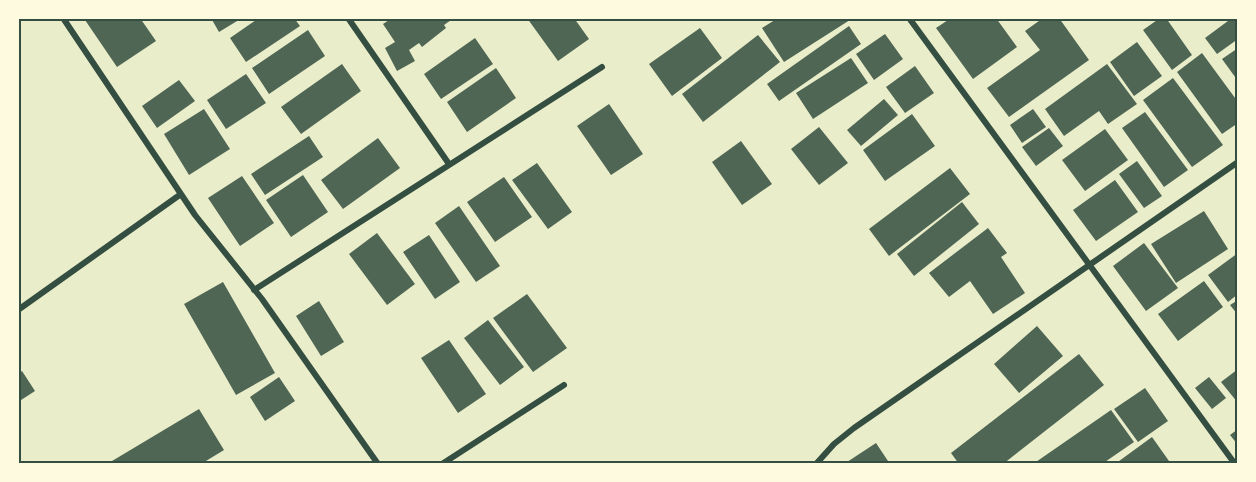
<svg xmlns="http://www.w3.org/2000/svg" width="1256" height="482" viewBox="0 0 1256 482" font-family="'Roboto Condensed',sans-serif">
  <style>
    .building { fill: #4f6655 }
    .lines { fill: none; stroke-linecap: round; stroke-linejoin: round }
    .minor { stroke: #344e41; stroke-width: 6 }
    .neatline { fill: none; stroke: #344e41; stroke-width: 2 }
  </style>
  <rect width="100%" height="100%" fill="#e9edc9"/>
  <path class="building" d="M87,18H140L156,41L117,67L85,20Z
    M211,18H242L219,32Z
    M259,18H294L300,26L246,62L230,38Z
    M392,18H454L444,25L446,28L422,47L419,43L409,50L415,61L397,71L385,48L395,42L383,24Z
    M527,18H574L589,39L558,61Z
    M778,18H853L784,62L762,28Z
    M951,18H996L1017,47L973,79L936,28Z
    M1043,18H1059L1089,60L1009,117L987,88L1040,50L1025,31Z
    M1160,18H1166L1192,55L1172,70L1143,30Z
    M1232,18H1234L1238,23V39L1217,54L1205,38Z
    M849,26L861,44L779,101L767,84Z
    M700,28L722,58L672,96L649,64Z
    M308,30L325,56L269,94L252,68Z
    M885,34L903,59L874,80L856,54Z
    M758,35L780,62L703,122L682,94Z
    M475,38L493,64L441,99L424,74Z
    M1137,42L1162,76L1134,96L1110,62Z
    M1238,48V81L1222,59Z
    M1202,53L1238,102V123L1222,134L1177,72Z
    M851,58L868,83L813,119L796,93Z
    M342,64L361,91L301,134L281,107Z
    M1107,64L1137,104L1108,124L1099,111L1064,136L1045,109Z
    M915,66L934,93L905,113L886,87Z
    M496,68L516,98L467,132L447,102Z
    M246,74L266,103L226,129L207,100Z
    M1173,78L1223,145L1192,167L1143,100Z
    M179,80L195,101L157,128L142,106Z
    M884,99L898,115L861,146L847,130Z
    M609,104L643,154L611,175L577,126Z
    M204,109L230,149L189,175L164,134Z
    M1033,109L1046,127L1022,143L1010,125Z
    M1145,112L1188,170L1164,187L1122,128Z
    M912,114L935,146L885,181L863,150Z
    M819,127L848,163L819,185L791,149Z
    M1049,128L1063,146L1036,166L1022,147Z
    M1105,129L1128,160L1085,191L1062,160Z
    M309,136L323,157L265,195L251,174Z
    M378,138L400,168L343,209L321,180Z
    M741,141L772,184L742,205L712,162Z
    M1137,161L1162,196L1144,208L1119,174Z
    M537,163L572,212L548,229L512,180Z
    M950,168L970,194L889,256L869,229Z
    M303,175L328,212L291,237L266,200Z
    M242,176L274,223L240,246L208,198Z
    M504,177L532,217L495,242L467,202Z
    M1115,180L1138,212L1096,241L1073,210Z
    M962,202L979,224L914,276L897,254Z
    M459,206L500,266L476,282L435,223Z
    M1204,211L1228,249L1176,283L1151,244Z
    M988,228L1007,253L1001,257L1025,293L993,314L970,281L949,297L929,273Z
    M377,233L415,284L387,305L349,254Z
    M429,235L460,282L435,299L403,252Z
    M1144,243L1178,288L1146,311L1113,266Z
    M1238,253V294L1228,302L1208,275Z
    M1204,281L1223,307L1178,341L1158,314Z
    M223,282L275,373L236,395L184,304Z
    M527,294L567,348L533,372L493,318Z
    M1238,300V315L1230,305Z
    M319,301L344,342L321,356L296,316Z
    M488,320L524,367L500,385L464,338Z
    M1037,326L1063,356L1019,393L994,364Z
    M449,340L486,394L458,413L421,358Z
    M1079,354L1104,385L1003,464H959L951,453Z
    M1238,369V403L1221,382Z
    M22,371L35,391L18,402V374Z
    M279,377L295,401L265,421L250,397Z
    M1209,377L1226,398L1212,409L1195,388Z
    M1145,388L1168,421L1138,442L1114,409Z
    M199,409L224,450L201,464H107Z
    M1111,410L1134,442L1102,464H1033Z
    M1238,429V445L1230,435Z
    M1152,437L1169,461L1164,464H1115Z
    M876,443L890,464H844Z"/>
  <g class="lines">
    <path class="minor" d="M63,18L195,215L262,299L378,464
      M348,18L449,164
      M909,18L1235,464
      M254,290L602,67
      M18,310L181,194
      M442,464L564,385
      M816,464L834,444L854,428L1238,162"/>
  </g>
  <rect width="1256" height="482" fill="none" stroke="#fefae0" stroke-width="39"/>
  <rect x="20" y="20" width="1216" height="442" class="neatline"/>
</svg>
